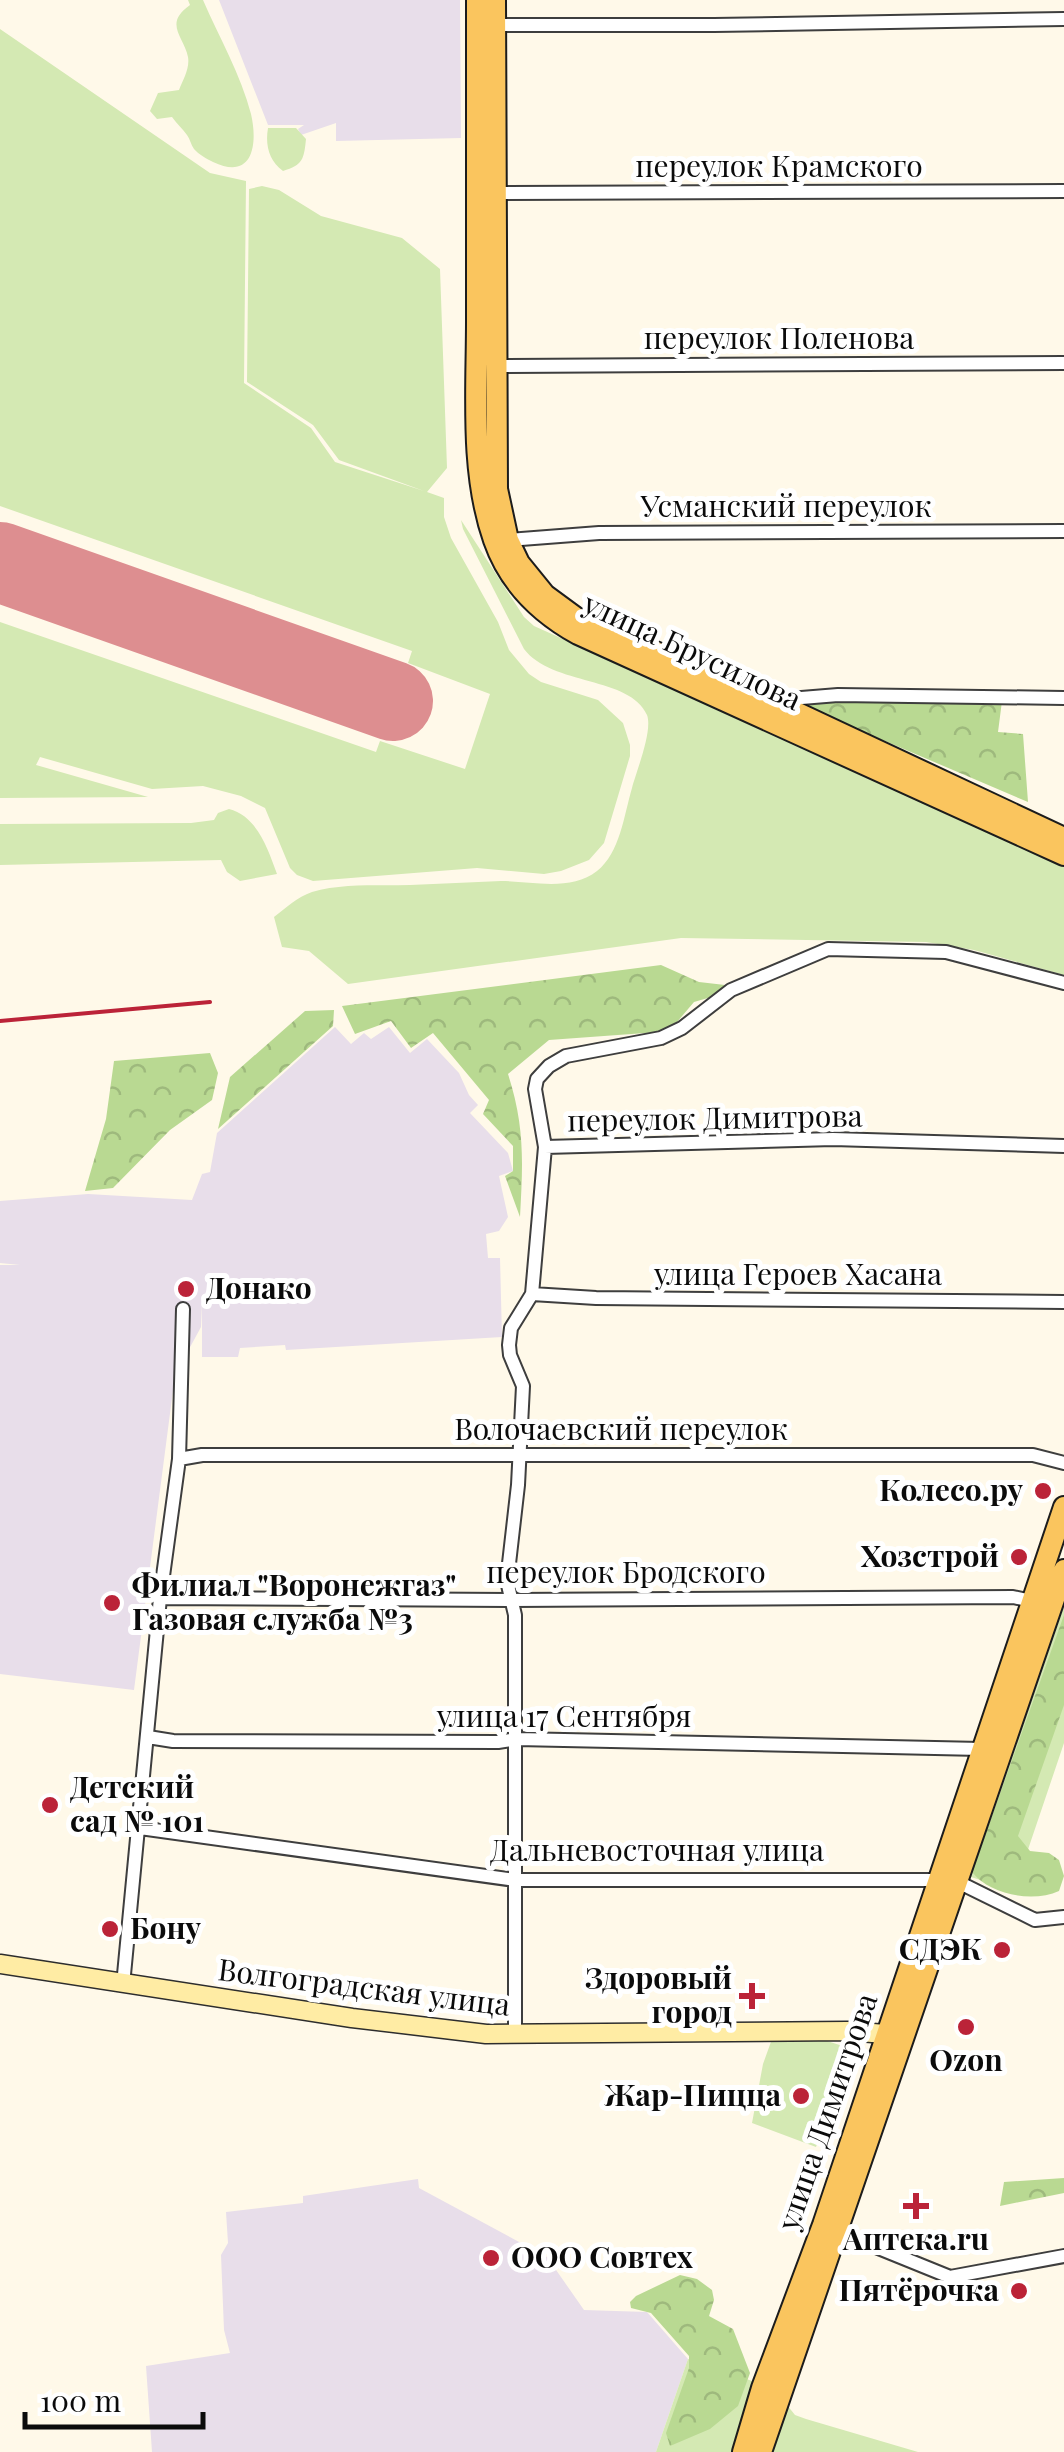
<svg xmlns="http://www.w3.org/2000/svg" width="1064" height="2452" viewBox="0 0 1064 2452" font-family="'Playfair Display',serif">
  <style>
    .industrial { fill: #e8deea }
    .green { fill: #d4e9b3 }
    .forest { fill: url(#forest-crowns) }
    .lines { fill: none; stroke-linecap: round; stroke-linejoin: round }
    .runway { stroke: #dd8e90; stroke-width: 80 }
    .minor-casing { stroke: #3e3e3e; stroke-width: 16 }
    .secondary-casing { stroke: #2d2d2d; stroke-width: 21 }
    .primary-casing { stroke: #1c1c1c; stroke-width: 24 }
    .minor { stroke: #fff; stroke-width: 12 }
    .secondary { stroke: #ffeca4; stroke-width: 18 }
    .primary { stroke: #fac55e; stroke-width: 20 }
    .rail { stroke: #bb2338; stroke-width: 4 }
    .poi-dot { fill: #bb2338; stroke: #fff; stroke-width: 4 }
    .labels { text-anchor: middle; stroke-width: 10; stroke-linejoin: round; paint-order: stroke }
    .street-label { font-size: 30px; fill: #0b0b0b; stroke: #fff }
    .poi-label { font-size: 30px; font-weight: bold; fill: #0b0b0b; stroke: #fff; text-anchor: end }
  </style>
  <defs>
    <pattern id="forest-crowns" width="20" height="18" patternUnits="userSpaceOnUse" patternTransform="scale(2.5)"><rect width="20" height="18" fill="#b9d992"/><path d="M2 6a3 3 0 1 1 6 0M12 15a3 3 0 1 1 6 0" fill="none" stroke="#9eb97d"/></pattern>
  </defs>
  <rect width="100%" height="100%" fill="#fff9e9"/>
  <path class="industrial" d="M219,0H460L461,138L336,141V123L301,135L298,129L304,125H268Z
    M335,1027L351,1044L364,1033L371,1039L389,1027L410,1053L427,1039L459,1073L469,1095L478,1105L470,1113L508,1153L513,1171L499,1176L508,1217L499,1231L486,1234L488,1258H500L502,1337L286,1350L285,1345L240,1348L238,1357H202V1303L201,1327L175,1375L134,1690L0,1674V1265H20L0,1263V1201L88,1194L192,1200L202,1174L210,1172L217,1133Z
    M418,2179L419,2188L547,2257L584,2310L647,2312L688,2359L656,2452H152L146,2366L230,2353L224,2330L221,2255L228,2243L226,2212L303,2203V2196Z"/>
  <path class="green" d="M188,0H203C219,37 241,75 251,114C258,144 253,181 213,162C207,159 198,154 194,149C191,145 190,139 187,135C183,129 177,124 172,117L157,119L150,111L158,93L179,90C183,80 190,68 188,57C184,36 163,24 190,5Z
    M0,29L210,173L246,181L244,383L311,428L335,462L424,491L339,460L313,425L247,382L249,189L262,186L279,190L321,216L402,238L440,269L447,468L427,492L444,498V517L451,538L498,622L509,650L529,674L541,682L598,700L623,723L630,745V756L604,843L589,860L561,871L544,874L477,868L313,881L297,875L290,868L265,808L241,796L203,786L152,789L40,757L36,765L148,797L0,798V622L376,752L380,741L465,769L490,694L408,663L412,651L0,506Z
    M268,128H296L306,139C304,159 303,165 283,171C269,161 265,145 268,128Z
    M461,520L524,617L534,626L1042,854L1064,867V975L974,950L926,942L681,938L348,984L309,951L282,947L274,917C286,908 297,897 312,892C342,883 379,886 410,885C441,884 471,882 501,881C530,881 571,892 597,871C620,853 624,815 632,788C636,772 653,731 647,715C630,676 552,686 524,649L463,529Z
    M229,809C257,816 268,849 277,874L240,881L227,872L221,860L0,865V824L191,823L214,820L218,813Z
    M1064,1606V1743L1014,1891L971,1877Z
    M772,2039L824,2040L849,2048L816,2147L752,2123L763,2064Z
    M688,2359L755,2382L731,2452H656Z
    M787,2405L795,2415L806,2419L918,2452H763Z"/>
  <path class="forest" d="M798,694L959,704L1002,701L998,732L1023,734L1028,802L796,703Z
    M661,965L699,982L725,985L718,995L694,1002L677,1022L659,1032L549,1040L508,1074C525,1127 523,1162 520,1217L505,1176L513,1171V1146L483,1114L489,1100L433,1033L411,1048L391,1021L355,1034L342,1006Z
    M334,1010L333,1026L218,1129L230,1077L305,1011Z
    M210,1053L218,1073L212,1100L170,1130L113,1188L85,1191L106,1119L114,1061Z
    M1064,1615V1705L1018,1836L1030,1851L1049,1853L1059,1860L1064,1876L1059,1891C1033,1903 990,1895 972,1872Z
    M1064,2178V2193L1000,2206L1004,2182Z
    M680,2275L697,2279L712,2290L714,2300L709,2316L733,2329L750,2373L738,2406L710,2429L670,2446L666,2433L689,2368V2356L651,2313L631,2308L630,2302L636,2296Z"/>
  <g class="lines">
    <path class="runway" d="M0,562L393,701"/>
    <g class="minor-casing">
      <path id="minor" d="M494,25H714L1064,19
        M495,193L1064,191
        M494,366L1064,363
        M508,540L599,533L1064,531
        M777,700L838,695L1064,698
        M545,1147L833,1139L1064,1146
        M532,1294L596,1298L1064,1302
        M179,1459L202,1455H1033L1064,1463
        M160,1598L512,1600L1013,1597L1032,1601
        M148,1737L173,1741L498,1742L517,1739L981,1749
        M140,1828L515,1880H937
        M956,1881L1035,1920L1064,1917
        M123,1985L160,1598L179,1459L183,1309
        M515,2034V1615L507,1581L518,1485L523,1386L510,1355L509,1345L511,1328L532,1294L545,1147L535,1089L537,1079L549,1066L566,1056L661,1038L682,1028L731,990L828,949L946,952L1064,983
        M834,2230L950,2277L1064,2256"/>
    </g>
    <g class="secondary-casing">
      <path id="secondary" d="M0,1964L352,2018L486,2034L847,2031L898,2035"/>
    </g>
    <g class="primary-casing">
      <path id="primary" d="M477,0C477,107 477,214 477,321C477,392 470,472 494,540C509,583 540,613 578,634L1064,855
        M495,0L497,489L508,540L519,563L545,595L579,620L770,700L1064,838
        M743,2452L762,2388L823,2225L1064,1507
        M761,2452L1064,1570"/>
    </g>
    <use href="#minor" class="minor"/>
    <use href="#secondary" class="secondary"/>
    <use href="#primary" class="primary"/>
    <path class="rail" d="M0,1021L210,1002"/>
  </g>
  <g class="poi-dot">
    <circle cx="186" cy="1289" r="10"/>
    <circle cx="1043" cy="1491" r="10"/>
    <circle cx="1019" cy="1557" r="10"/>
    <circle cx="112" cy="1603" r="10"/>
    <circle cx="50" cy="1805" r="10"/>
    <circle cx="110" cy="1929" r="10"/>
    <circle cx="1002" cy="1950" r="10"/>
    <path d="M747 1981h10v10h10v10h-10v10h-10v-10h-10v-10h10z"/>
    <circle cx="966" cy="2027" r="10"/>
    <circle cx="801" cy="2096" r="10"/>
    <path d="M911 2191h10v10h10v10h-10v10h-10v-10h-10v-10h10z"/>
    <circle cx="491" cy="2258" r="10"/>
    <circle cx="1019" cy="2291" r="10"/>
  </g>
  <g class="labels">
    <g class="street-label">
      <text x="779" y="177">переулок Крамского</text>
      <text x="779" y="349">переулок Поленова</text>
      <text x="786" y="517">Усманский переулок</text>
      <text transform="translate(692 652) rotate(25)" y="10">улица Брусилова</text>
      <text transform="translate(715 1119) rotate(-1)" y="10">переулок Димитрова</text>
      <text x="798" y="1285">улица Героев Хасана</text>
      <text x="621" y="1440">Волочаевский переулок</text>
      <text x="626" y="1583">переулок Бродского</text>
      <text x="564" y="1727">улица 17 Сентября</text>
      <text x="657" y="1861">Дальневосточная улица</text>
      <text transform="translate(364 1988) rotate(7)" y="10">Волгоградская улица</text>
      <text transform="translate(828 2112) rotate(-71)" y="10">улица Димитрова</text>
    </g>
    <g class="poi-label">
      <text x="206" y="1299" text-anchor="start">Донако</text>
      <text x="1023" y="1501">Колесо.ру</text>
      <text x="999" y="1567">Хозстрой</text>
      <text x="132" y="1596" text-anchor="start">Филиал "Воронежгаз"<tspan x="132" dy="34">Газовая служба №3</tspan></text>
      <text x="70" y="1798" text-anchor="start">Детский<tspan x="70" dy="34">сад № 101</tspan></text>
      <text x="130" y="1939" text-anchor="start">Бону</text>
      <text x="982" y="1960">СДЭК</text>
      <text x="732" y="1989">Здоровый<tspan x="732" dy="34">город</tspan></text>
      <text x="966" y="2071" text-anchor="middle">Ozon</text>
      <text x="781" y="2106">Жар-Пицца</text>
      <text x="916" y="2250" text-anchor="middle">Аптека.ru</text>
      <text x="511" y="2268" text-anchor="start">ООО Совтех</text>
      <text x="999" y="2301">Пятёрочка</text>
    </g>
  </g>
  <path d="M25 2412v15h178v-15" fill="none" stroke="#0b0b0b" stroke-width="5"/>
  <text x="40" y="2412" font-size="30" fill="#0b0b0b" stroke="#ffffff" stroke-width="8" paint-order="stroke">100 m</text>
</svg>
